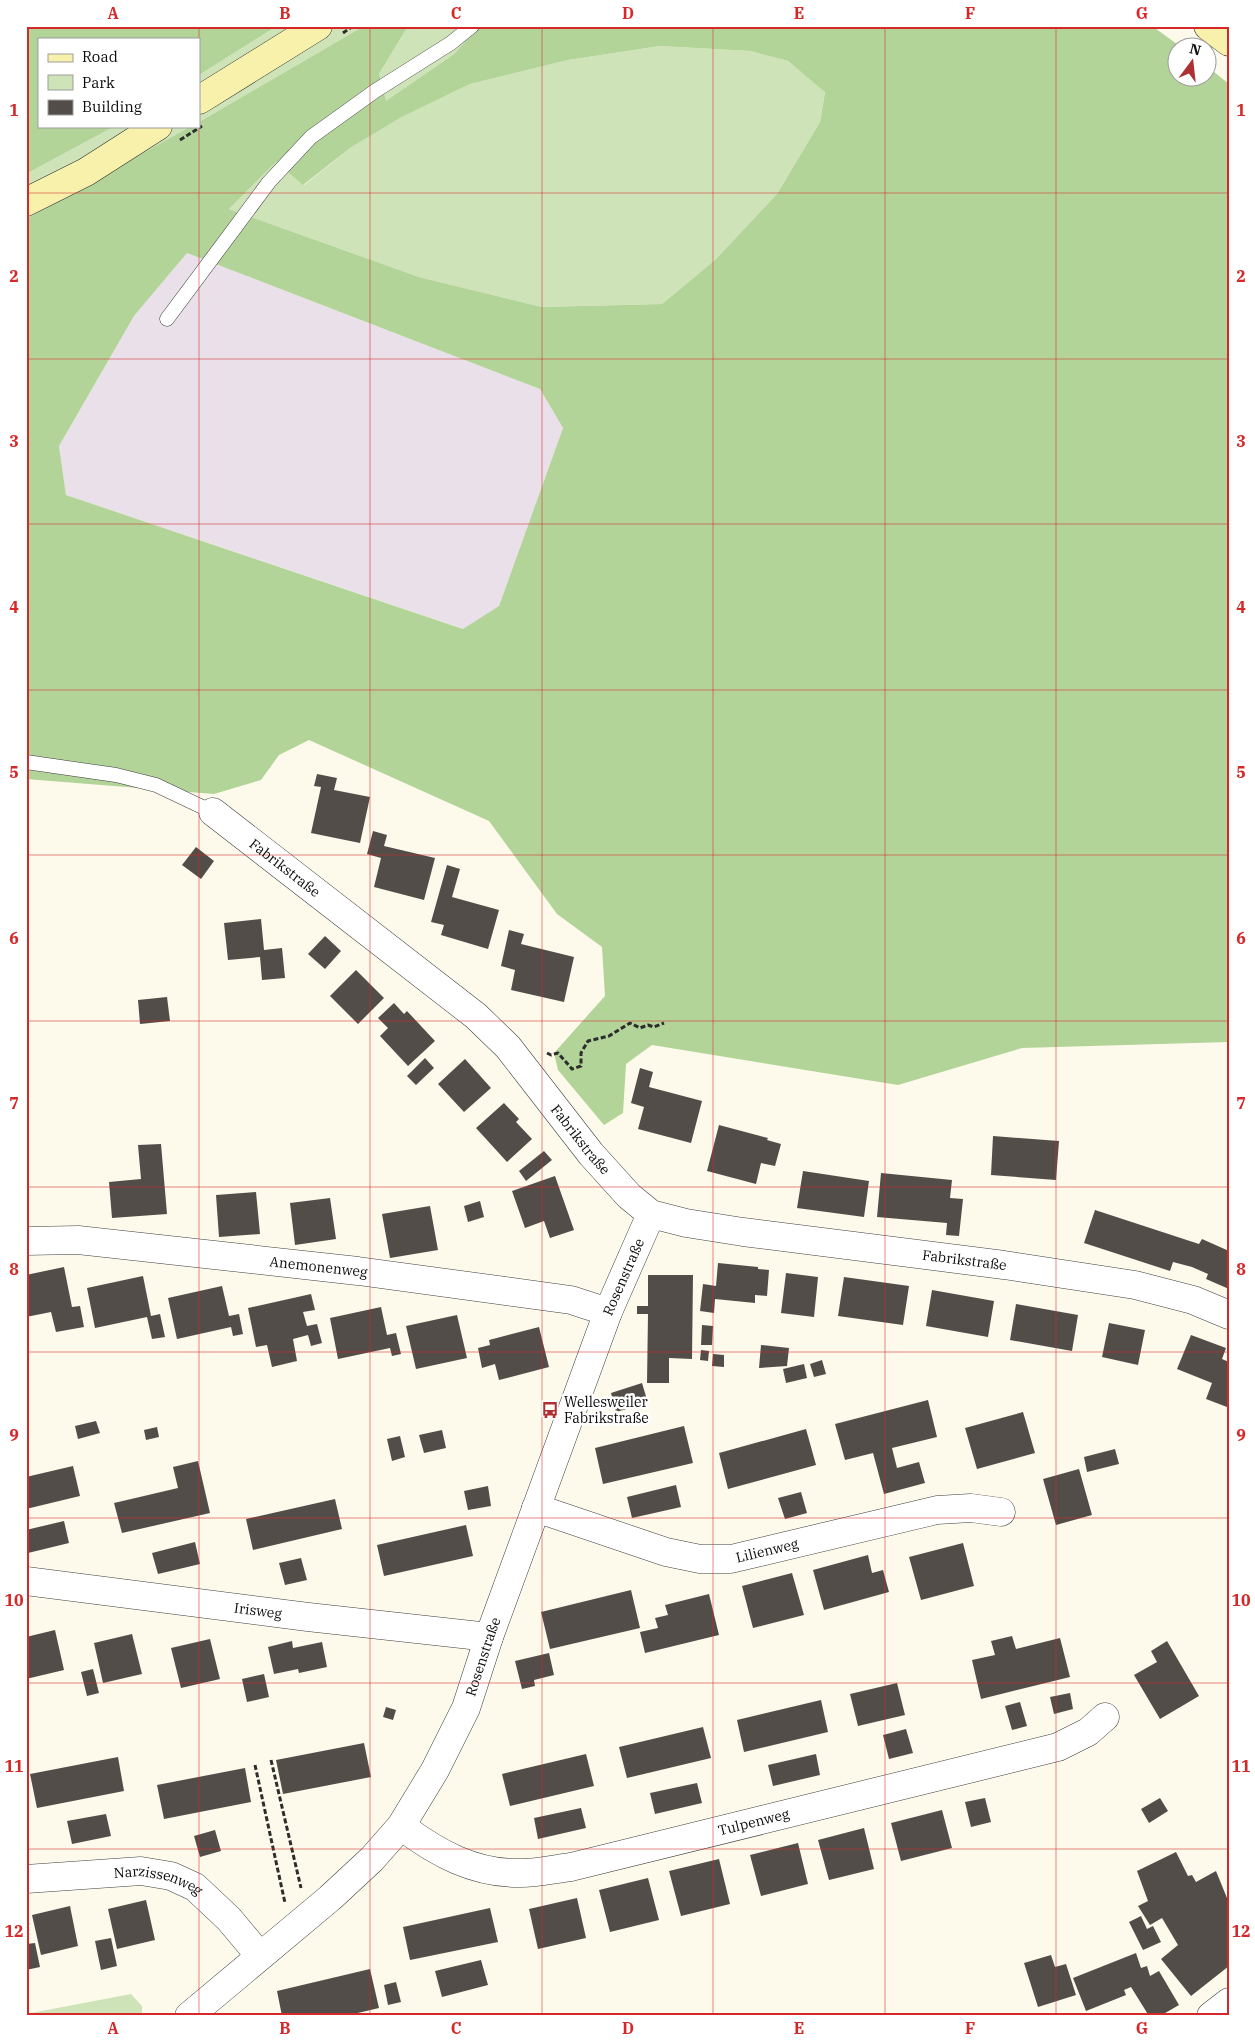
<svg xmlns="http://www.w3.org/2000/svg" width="1255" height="2042" viewBox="0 0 1255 2042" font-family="'IBM Plex Serif',serif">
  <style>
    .industrial { fill: #e9e0ea }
    .green { fill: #cee4b8 }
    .forest { fill: #b2d498; fill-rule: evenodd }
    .building { fill: #534d49 }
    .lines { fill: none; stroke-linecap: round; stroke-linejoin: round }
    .service-casing { stroke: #3e3e3e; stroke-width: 15 }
    .minor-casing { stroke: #3e3e3e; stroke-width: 29 }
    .tertiary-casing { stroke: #3e3e3e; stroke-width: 29 }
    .secondary-casing { stroke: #2d2d2d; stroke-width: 29 }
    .path { stroke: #2d2d2d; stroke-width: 3; stroke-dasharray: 5 2.5; stroke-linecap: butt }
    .service { stroke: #fff; stroke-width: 14 }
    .minor { stroke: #fff; stroke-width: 28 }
    .tertiary { stroke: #fff; stroke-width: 28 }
    .secondary { stroke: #f8f1ab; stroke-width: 28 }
    .grid { fill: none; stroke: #d62828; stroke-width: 1; stroke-opacity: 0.55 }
    .labels { text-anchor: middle; stroke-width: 5; stroke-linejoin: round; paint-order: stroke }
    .street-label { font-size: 14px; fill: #0b0b0b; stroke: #fff }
    .poi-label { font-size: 14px; fill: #0b0b0b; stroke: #fff; text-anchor: start }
    .neatline { fill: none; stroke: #d62828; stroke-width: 2 }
    .grid-label { font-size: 16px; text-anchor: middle; font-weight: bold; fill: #d62828 }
  </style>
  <rect width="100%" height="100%" fill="#fdfaeb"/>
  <path class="industrial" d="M187,253L540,389L563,428L499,606L464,629L66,495L59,446L134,316Z"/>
  <path class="green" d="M277,26H364L199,122V75Z
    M408,26H479L454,54L385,102L379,74Z
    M660,46L750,51L788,61L825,91L820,122L777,194L715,260L662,304L542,307L419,277L229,209L276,162L304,185L350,148L402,117L470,84L568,60Z
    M115,126H191L26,219V174Z
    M131,1994L142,2006V2016H26V2014Z"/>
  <path class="forest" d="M26,26H277L199,75V39H39V126H115L26,174Z
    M364,26H408L379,74L386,101L454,54L479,26H1152L1181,47L1178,48V78H1208V67L1229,84V1042L1022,1048L898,1085L652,1045L626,1064L623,1113L604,1125L558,1070L554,1053L605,996L602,947L557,914L489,821L309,740L279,755L261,780L214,794L26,779V219L191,126H199V122ZM660,46L750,51L788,61L825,92L820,122L777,194L715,260L662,304L542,307L419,277L229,209L276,162L303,185L350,148L402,117L470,84L568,60ZM187,253L540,389L563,428L499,606L463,629L66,495L59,446L134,316Z"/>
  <path class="building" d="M317,774L337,778L334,790L370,797L360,843L311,833L321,787L314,786Z
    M373,831L387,835L384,846L435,858L424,900L374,887L381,858L367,854Z
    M196,847L214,861L201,879L182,865Z
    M447,865L460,869L452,897L499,910L488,949L441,935L444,925L431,922Z
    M261,919L264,950L282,948L285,978L262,980L260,957L228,960L224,923Z
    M509,930L524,934L521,944L574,957L564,1002L511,990L515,970L501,966Z
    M325,936L341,951L325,969L308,954Z
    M356,970L384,998L358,1024L330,996Z
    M167,997L170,1021L140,1024L138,1000Z
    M394,1003L404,1014L407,1011L435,1041L408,1066L380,1036L388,1028L378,1018Z
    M425,1058L434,1068L416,1085L407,1076Z
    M465,1059L491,1088L464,1112L438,1084Z
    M640,1068L653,1072L649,1087L702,1101L691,1143L638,1129L644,1107L631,1103Z
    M504,1103L519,1119L516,1122L532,1139L507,1162L476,1128Z
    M719,1125L768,1138L767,1140L781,1144L775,1166L761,1163L756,1184L707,1171Z
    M993,1136L1059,1141L1056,1180L991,1175Z
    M161,1144L167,1214L112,1218L109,1182L141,1179L138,1145Z
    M544,1151L552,1160L526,1181L519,1171Z
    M803,1171L869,1181L864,1217L797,1208Z
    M881,1173L952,1180L950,1198L963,1199L959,1236L946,1235L947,1223L877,1217Z
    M555,1176L574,1230L550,1238L544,1221L525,1228L512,1191Z
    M256,1192L260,1234L219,1237L216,1195Z
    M330,1198L336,1239L295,1245L290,1203Z
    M480,1201L484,1217L468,1222L464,1206Z
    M430,1206L438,1250L390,1258L382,1214Z
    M1095,1210L1199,1244L1202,1239L1229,1251V1289L1206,1279L1208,1274L1192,1267L1173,1262L1170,1271L1084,1243Z
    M718,1263L758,1267V1269L769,1270L767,1296L755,1295V1303L715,1299L714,1313L700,1311L703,1284L716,1286Z
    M64,1267L72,1307L80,1306L84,1327L56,1332L51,1312L26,1317V1275Z
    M786,1273L818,1277L814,1317L781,1313Z
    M648,1275H693L692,1359L669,1358V1383H647L648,1314H637V1306H648Z
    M143,1276L151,1316L160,1314L165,1337L152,1339L147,1317L95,1328L87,1288Z
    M844,1277L909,1286L903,1325L838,1316Z
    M222,1286L229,1316L239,1314L243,1334L233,1336L231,1327L177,1339L168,1298Z
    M932,1290L994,1301L988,1337L926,1326Z
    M311,1294L315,1310L303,1312L307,1326L317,1324L322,1343L311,1346L308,1335L293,1339L297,1361L272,1367L267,1345L256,1347L248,1308Z
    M1016,1304L1078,1315L1072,1351L1010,1340Z
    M381,1307L387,1335L396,1333L401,1354L392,1356L390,1348L338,1359L330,1318Z
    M457,1315L467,1358L416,1369L406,1326Z
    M1109,1323L1145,1330L1138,1365L1102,1357Z
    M702,1325L713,1326L712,1345H701Z
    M539,1327L549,1367L499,1380L495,1364L482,1368L478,1348L490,1345L489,1340Z
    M1191,1335L1226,1348L1222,1359L1229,1362V1403L1227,1407L1206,1399L1212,1383L1177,1369Z
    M761,1345L789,1348L787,1366L759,1368Z
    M701,1350L709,1351L708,1361L700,1360Z
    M713,1354L724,1355V1367L712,1366Z
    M822,1360L826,1374L814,1377L810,1364Z
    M804,1364L807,1378L786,1383L783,1369Z
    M642,1383L648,1403L616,1412L611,1393Z
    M928,1400L937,1437L892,1448L897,1468L919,1462L925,1483L884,1494L873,1453L845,1460L835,1424Z
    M1023,1412L1035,1453L977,1469L965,1428Z
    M96,1421L100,1433L78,1439L75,1426Z
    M684,1426L693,1463L603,1484L595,1448Z
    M157,1427L159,1437L146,1440L144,1430Z
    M806,1429L816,1465L728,1489L719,1453Z
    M442,1430L446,1448L424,1453L419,1435Z
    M400,1436L405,1457L392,1461L387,1439Z
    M1115,1449L1119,1464L1087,1472L1084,1457Z
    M198,1461L210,1513L122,1533L114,1503L178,1488L173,1467Z
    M73,1466L80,1496L26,1509V1477Z
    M1079,1469L1092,1515L1056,1525L1043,1479Z
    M676,1485L681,1507L632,1518L627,1497Z
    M488,1486L491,1506L468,1510L464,1491Z
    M801,1492L807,1513L785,1519L778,1498Z
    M335,1499L342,1529L253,1550L246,1519Z
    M64,1521L69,1543L28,1553L26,1530Z
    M466,1525L473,1556L384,1576L377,1545Z
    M195,1542L200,1564L158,1574L152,1553Z
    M963,1543L974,1586L921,1600L909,1557Z
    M868,1555L872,1573L883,1570L889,1592L824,1610L813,1570Z
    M301,1558L307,1580L285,1585L279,1563Z
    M792,1573L804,1615L753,1628L742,1586Z
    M631,1590L640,1628L550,1649L541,1612Z
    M709,1594L719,1635L645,1653L640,1632L658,1628L655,1618L668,1615L665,1605Z
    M55,1630L64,1670L26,1679V1637Z
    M132,1634L142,1674L103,1683L94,1643Z
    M1012,1636L1016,1649L1060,1638L1070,1677L981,1699L972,1660L995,1655L991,1641Z
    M210,1639L220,1679L181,1688L171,1648Z
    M292,1641L293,1648L322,1642L327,1667L299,1673L298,1669L274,1674L268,1647Z
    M1167,1641L1199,1696L1160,1719L1134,1675L1157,1662L1151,1651Z
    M549,1653L554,1675L534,1680L535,1686L522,1689L515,1661Z
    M93,1669L99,1693L87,1696L81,1672Z
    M264,1674L269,1697L247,1702L242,1679Z
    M897,1683L905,1715L858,1726L850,1694Z
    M1070,1693L1073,1709L1054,1714L1050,1697Z
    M821,1700L828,1732L744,1752L737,1720Z
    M1020,1702L1027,1726L1012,1730L1005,1706Z
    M386,1707L396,1710L393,1720L383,1717Z
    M703,1727L711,1758L627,1778L619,1747Z
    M906,1729L913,1753L889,1759L883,1735Z
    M364,1743L371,1777L283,1794L276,1760Z
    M586,1754L594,1786L510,1806L502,1774Z
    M816,1754L820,1775L773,1786L768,1765Z
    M118,1757L124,1791L37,1808L30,1774Z
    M245,1768L251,1802L164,1819L157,1785Z
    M697,1783L702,1803L655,1814L650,1793Z
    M985,1798L991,1822L971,1827L965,1802Z
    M1160,1798L1168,1811L1149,1823L1141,1809Z
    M581,1808L586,1828L538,1839L534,1818Z
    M942,1810L952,1848L901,1861L891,1823Z
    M106,1814L111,1836L72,1844L67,1821Z
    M864,1828L874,1869L829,1880L818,1840Z
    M215,1830L221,1851L200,1857L194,1836Z
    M798,1843L808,1884L761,1896L750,1855Z
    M1176,1852L1188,1876L1192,1875L1196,1882L1216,1871L1229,1903V1966L1191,1996L1161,1959L1178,1945L1162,1918L1150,1925L1138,1906L1148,1901L1137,1871Z
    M719,1859L730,1904L681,1916L669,1871Z
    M648,1878L659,1920L610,1932L599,1890Z
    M577,1898L586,1938L538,1949L529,1909Z
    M146,1900L155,1940L117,1949L108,1909Z
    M70,1906L78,1946L41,1955L32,1915Z
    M490,1908L498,1942L410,1960L403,1927Z
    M1141,1916L1147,1929L1153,1926L1161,1942L1143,1950L1129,1922Z
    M111,1938L117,1966L101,1970L95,1941Z
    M35,1943L40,1967L26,1970V1944Z
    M1136,1953L1141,1968L1147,1966L1150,1976L1159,1971L1179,2005L1160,2016H1149L1131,1987L1124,1990L1126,1995L1086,2011L1073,1978Z
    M1051,1955L1055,1967L1066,1964L1076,1995L1038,2007L1024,1963Z
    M481,1960L488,1985L442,1997L435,1971Z
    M370,1969L379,2008L345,2016H282L277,1991Z
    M396,1982L401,2002L388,2005L384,1985Z"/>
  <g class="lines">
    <g class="service-casing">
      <path id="service" d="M167,319L269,182L311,137L375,91L451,43L472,26
        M26,762L116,775L156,785L213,812"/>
    </g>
    <g class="minor-casing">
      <g id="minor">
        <path id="s1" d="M213,812L476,1016L508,1047L591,1154L629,1196L651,1214L686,1223L743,1232L1004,1265L1135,1285L1193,1300L1229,1315"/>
        <path id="s2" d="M26,1241L78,1240L358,1271L571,1300L608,1312"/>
        <path id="s3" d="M536,1508L666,1552L700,1559H731L937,1510L971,1508L1001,1512"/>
        <path id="s4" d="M26,1581L308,1617L489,1637"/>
        <path id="s5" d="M401,1826C437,1853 474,1874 521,1873C538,1873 555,1869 571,1867L1058,1747L1088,1732L1105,1717"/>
        <path id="s6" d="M26,1879L141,1871L171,1876L195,1887L229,1919L260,1956"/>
        <path id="s7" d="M189,2016L330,1898L372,1859L401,1826L435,1770L466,1708L489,1637L608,1312L651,1214"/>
      </g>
    </g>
    <g class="tertiary-casing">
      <path id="tertiary" d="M1211,2016L1229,2002"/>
    </g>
    <g class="secondary-casing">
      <path id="secondary" d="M1208,26L1229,42
        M199,100L318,26
        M26,202L86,172L158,126"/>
    </g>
    <path class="path" d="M343,33L353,26
      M180,140L202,126
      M547,1053L551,1055L558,1053L572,1069L581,1066V1053L588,1041L609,1036L630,1023L640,1028L648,1025L654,1027L664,1023
      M271,1760L301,1888
      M255,1765L285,1903"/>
    <use href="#service" class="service"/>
    <use href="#minor" class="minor"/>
    <use href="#tertiary" class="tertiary"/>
    <use href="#secondary" class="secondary"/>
  </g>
  <path class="grid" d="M199,26V2016M370,26V2016M542,26V2016M713,26V2016M885,26V2016M1056,26V2016M26,193H1229M26,359H1229M26,524H1229M26,690H1229M26,855H1229M26,1021H1229M26,1187H1229M26,1352H1229M26,1518H1229M26,1683H1229M26,1849H1229"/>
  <defs>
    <g id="bus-bare" transform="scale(1.35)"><path d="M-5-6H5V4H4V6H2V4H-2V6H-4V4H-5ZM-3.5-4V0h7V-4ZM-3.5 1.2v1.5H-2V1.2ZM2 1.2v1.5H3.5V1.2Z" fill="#af2f33" stroke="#fff" stroke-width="2.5" paint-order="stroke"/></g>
  </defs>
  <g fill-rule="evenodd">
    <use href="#bus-bare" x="550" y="1410"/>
  </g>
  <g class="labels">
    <g class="street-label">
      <text dy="5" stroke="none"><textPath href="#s1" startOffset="91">Fabrikstraße</textPath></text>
      <text dy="5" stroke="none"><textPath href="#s1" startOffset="495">Fabrikstraße</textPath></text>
      <text dy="5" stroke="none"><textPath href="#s1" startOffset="915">Fabrikstraße</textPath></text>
      <text dy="5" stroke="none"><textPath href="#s2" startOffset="294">Anemonenweg</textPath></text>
      <text dy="5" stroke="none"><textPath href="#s7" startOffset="879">Rosenstraße</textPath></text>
      <text dy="5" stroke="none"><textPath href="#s3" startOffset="240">Lilienweg</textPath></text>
      <text dy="5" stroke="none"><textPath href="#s4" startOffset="234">Irisweg</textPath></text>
      <text dy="5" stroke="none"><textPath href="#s7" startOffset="474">Rosenstraße</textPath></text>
      <text dy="5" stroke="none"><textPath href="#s5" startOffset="370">Tulpenweg</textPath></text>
      <text dy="5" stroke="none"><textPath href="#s6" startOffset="134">Narzissenweg</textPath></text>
    </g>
    <g class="poi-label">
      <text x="564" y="1407">Wellesweiler<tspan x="564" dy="16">Fabrikstraße</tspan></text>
    </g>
  </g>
  <rect width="1255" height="2042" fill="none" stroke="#ffffff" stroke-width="55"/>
  <rect x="38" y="38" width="162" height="90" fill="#ffffff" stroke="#9d9d9d"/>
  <rect x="48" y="54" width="25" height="8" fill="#f8f1ab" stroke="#9d9d9d"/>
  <text x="82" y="62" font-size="15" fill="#0b0b0b">Road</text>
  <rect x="48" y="75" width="25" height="15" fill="#cee4b8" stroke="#9d9d9d"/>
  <text x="82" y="88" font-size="15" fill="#0b0b0b">Park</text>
  <rect x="48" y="100" width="25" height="15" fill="#534d49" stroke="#9d9d9d"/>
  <text x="82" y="112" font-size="15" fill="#0b0b0b">Building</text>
  <g transform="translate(1192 62) rotate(15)"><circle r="24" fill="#ffffff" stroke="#9d9d9d"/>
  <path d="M0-4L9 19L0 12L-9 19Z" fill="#af2f33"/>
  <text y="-8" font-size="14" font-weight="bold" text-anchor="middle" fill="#0b0b0b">N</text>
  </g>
  <rect x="28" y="28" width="1200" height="1986" class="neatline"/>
  <g class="grid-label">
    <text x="113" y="19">A</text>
    <text x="285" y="19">B</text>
    <text x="456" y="19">C</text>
    <text x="628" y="19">D</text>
    <text x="799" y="19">E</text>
    <text x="970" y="19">F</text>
    <text x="1142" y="19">G</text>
    <text x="14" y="116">1</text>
    <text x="1241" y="116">1</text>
    <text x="14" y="282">2</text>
    <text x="1241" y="282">2</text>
    <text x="14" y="447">3</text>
    <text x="1241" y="447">3</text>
    <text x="14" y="613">4</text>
    <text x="1241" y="613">4</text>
    <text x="14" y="778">5</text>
    <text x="1241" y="778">5</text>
    <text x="14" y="944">6</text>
    <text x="1241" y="944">6</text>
    <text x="14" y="1109">7</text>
    <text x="1241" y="1109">7</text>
    <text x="14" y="1275">8</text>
    <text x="1241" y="1275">8</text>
    <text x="14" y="1441">9</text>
    <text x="1241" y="1441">9</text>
    <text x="14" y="1606">10</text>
    <text x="1241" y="1606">10</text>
    <text x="14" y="1772">11</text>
    <text x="1241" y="1772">11</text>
    <text x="14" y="1937">12</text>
    <text x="1241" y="1937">12</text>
    <text x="113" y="2034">A</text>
    <text x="285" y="2034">B</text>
    <text x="456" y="2034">C</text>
    <text x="628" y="2034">D</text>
    <text x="799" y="2034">E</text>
    <text x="970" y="2034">F</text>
    <text x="1142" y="2034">G</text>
  </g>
</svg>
